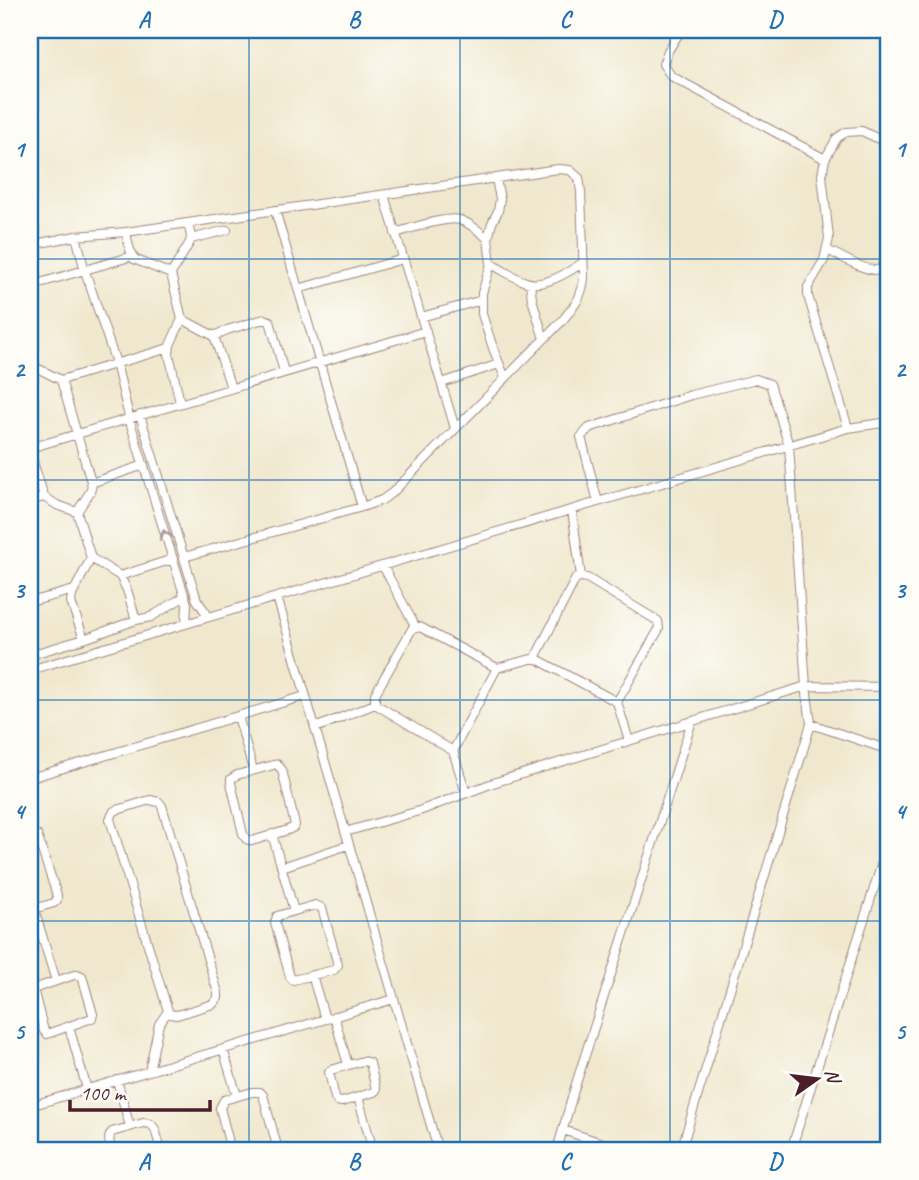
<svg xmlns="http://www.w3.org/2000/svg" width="919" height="1180" viewBox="0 0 919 1180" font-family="Caveat,sans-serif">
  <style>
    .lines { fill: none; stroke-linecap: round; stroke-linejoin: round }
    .street-casing { stroke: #9d847c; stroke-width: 10 }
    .street { stroke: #fff; stroke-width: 8 }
    .oneway { stroke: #ae9aa0 }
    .grid { fill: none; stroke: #1f6fb2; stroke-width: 2; stroke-opacity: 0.55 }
    .neatline { fill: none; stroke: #1f6fb2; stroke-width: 2.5 }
    .grid-label { font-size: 23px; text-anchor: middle; font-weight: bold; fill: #1f6fb2 }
  </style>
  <rect width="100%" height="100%" fill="#fdfcf7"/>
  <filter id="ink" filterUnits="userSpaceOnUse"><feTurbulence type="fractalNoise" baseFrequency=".0143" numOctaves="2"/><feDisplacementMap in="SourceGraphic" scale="14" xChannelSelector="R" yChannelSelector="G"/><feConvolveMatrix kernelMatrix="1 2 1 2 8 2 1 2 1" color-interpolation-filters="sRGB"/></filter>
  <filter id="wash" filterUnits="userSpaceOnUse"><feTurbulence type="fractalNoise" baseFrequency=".00686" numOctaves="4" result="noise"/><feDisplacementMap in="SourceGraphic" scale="28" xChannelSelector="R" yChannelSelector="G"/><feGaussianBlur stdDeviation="1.57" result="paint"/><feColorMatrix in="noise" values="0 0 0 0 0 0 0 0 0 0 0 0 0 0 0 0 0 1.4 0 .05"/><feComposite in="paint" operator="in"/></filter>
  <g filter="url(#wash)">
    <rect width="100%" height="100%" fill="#f0e8ce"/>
  </g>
  <g filter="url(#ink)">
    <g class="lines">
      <g class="street-casing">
        <path id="street" d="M681,30L668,51L663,64L671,76L825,159
          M496,179L500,199L498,211L492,223L488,239L491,264L482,293V314L493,348L505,378
          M384,195L455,428
          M275,210L362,507
          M126,232L129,247L134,259L171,274
          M395,233C410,229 446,216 460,220C469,223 481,232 488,239
          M76,236L85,271L116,363L131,425L187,604L186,624
          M191,239L227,230
          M30,245L76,236L126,232L558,169L570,170L579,178L581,192L584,278C582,298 574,307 561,322L393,492L382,500L362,507L184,557
          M827,250C841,256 865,272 880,270L889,254
          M491,264C503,270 514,278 526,282C543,288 569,272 582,263
          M30,273C32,282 36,293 30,301
          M530,283L532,299L544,339
          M33,285L133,256
          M298,289L403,259
          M421,317L482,300
          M182,319L214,336L231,388
          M214,336L227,330L264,319L270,321L284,372
          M30,355L33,366L61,380L92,485L90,492L77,512
          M61,380L169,348
          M442,383L499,364
          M180,403L169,354L170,345L182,319L171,274L190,242L191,237L188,223
          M140,415L197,600L209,617
          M848,428L808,296V287L824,260L829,238L822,175L825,159L837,138L846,132L862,131L889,144
          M30,448L426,331
          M30,452L44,497L57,505L77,512L91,558L120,576L127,590L136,620
          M91,483L144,465
          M30,501L44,497
          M598,502L581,437L589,428L691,395L756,379L770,384L789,446L806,686L889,687
          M572,510L581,577
          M383,566L416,628
          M120,576L173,559
          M277,597L438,1150
          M30,602L74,590
          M84,639L71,602L72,595L91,558
          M30,655L84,639L136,620L151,617L185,596
          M535,658L617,702
          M30,670L848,428L889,422
          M238,716L253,770
          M811,724L889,750
          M315,728L375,704
          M453,751L375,704V694L412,629L420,627L497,668
          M277,764L282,770L295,825L294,827L288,830L252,841L246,839L243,834L231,783V779L237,775Z
          M30,778L305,696
          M466,793L453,751L497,668L535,658L576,578L581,577L587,578L658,621L659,629L617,702L629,741
          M150,800L159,802L162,806L218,993V998L213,1004L177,1015L170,1014L168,1011L110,819L114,811Z
          M345,832L419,811L493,783L806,686L811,724L681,1150
          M272,834L294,911
          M30,836L37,835L57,895V900L54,903L30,910
          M282,867L348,845
          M315,905L322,908L338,965L334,970L293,980L290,977L275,923L277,916Z
          M34,909L56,981
          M77,974L82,976L93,1014L92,1018L47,1034L44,1031L33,989Z
          M312,975L325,1019
          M334,1016L348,1065
          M69,1027L87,1089
          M223,1049L237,1096
          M363,1061L370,1063L376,1090L374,1092L342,1102L337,1101L335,1098L329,1072L331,1070Z
          M149,1071L159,1024L168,1011
          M117,1080L130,1127
          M358,1097L373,1150
          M30,1106L394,999
          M563,1130L623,1150
          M38,1150L50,1148L52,1150
          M111,1150C110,1144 107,1137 112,1132L143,1123L151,1124L155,1129L161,1150
          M231,1150L220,1108L224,1100L252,1092H260L263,1095L277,1146L276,1150
          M557,1150L575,1087L692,721
          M791,1150L889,841"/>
      </g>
      <use href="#street" class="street"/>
    </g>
    <defs><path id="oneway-chevron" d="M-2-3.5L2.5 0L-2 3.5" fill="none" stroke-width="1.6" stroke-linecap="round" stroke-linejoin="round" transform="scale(1.75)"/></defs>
    <use class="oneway" href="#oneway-chevron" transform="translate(165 535) rotate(-107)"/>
  </g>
  <path class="grid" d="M249,30V1150M460,30V1150M670,30V1150M30,259H889M30,480H889M30,700H889M30,921H889"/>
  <rect width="919" height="1180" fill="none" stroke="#fdfcf7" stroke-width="77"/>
  <g transform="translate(817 1079) rotate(76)" stroke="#fdfcf7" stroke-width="5" paint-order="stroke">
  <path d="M0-5L12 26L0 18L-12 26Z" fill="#4a1f2b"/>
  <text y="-10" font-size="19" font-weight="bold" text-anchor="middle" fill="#4a1f2b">N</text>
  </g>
  <path d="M70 1100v10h140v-10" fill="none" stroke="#4a1f2b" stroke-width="3.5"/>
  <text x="80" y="1100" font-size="21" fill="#4a1f2b" stroke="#fdfcf7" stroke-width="5" paint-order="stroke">100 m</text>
  <rect x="38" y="38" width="842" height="1104" class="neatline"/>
  <g class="grid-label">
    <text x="144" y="27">A</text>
    <text x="354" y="27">B</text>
    <text x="565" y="27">C</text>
    <text x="775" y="27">D</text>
    <text x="19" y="157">1</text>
    <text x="900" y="157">1</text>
    <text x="19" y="377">2</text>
    <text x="900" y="377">2</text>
    <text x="19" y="598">3</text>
    <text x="900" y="598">3</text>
    <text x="19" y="819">4</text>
    <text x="900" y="819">4</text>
    <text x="19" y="1039">5</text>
    <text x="900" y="1039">5</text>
    <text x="144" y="1169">A</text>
    <text x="354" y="1169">B</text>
    <text x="565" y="1169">C</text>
    <text x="775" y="1169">D</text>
  </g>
</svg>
